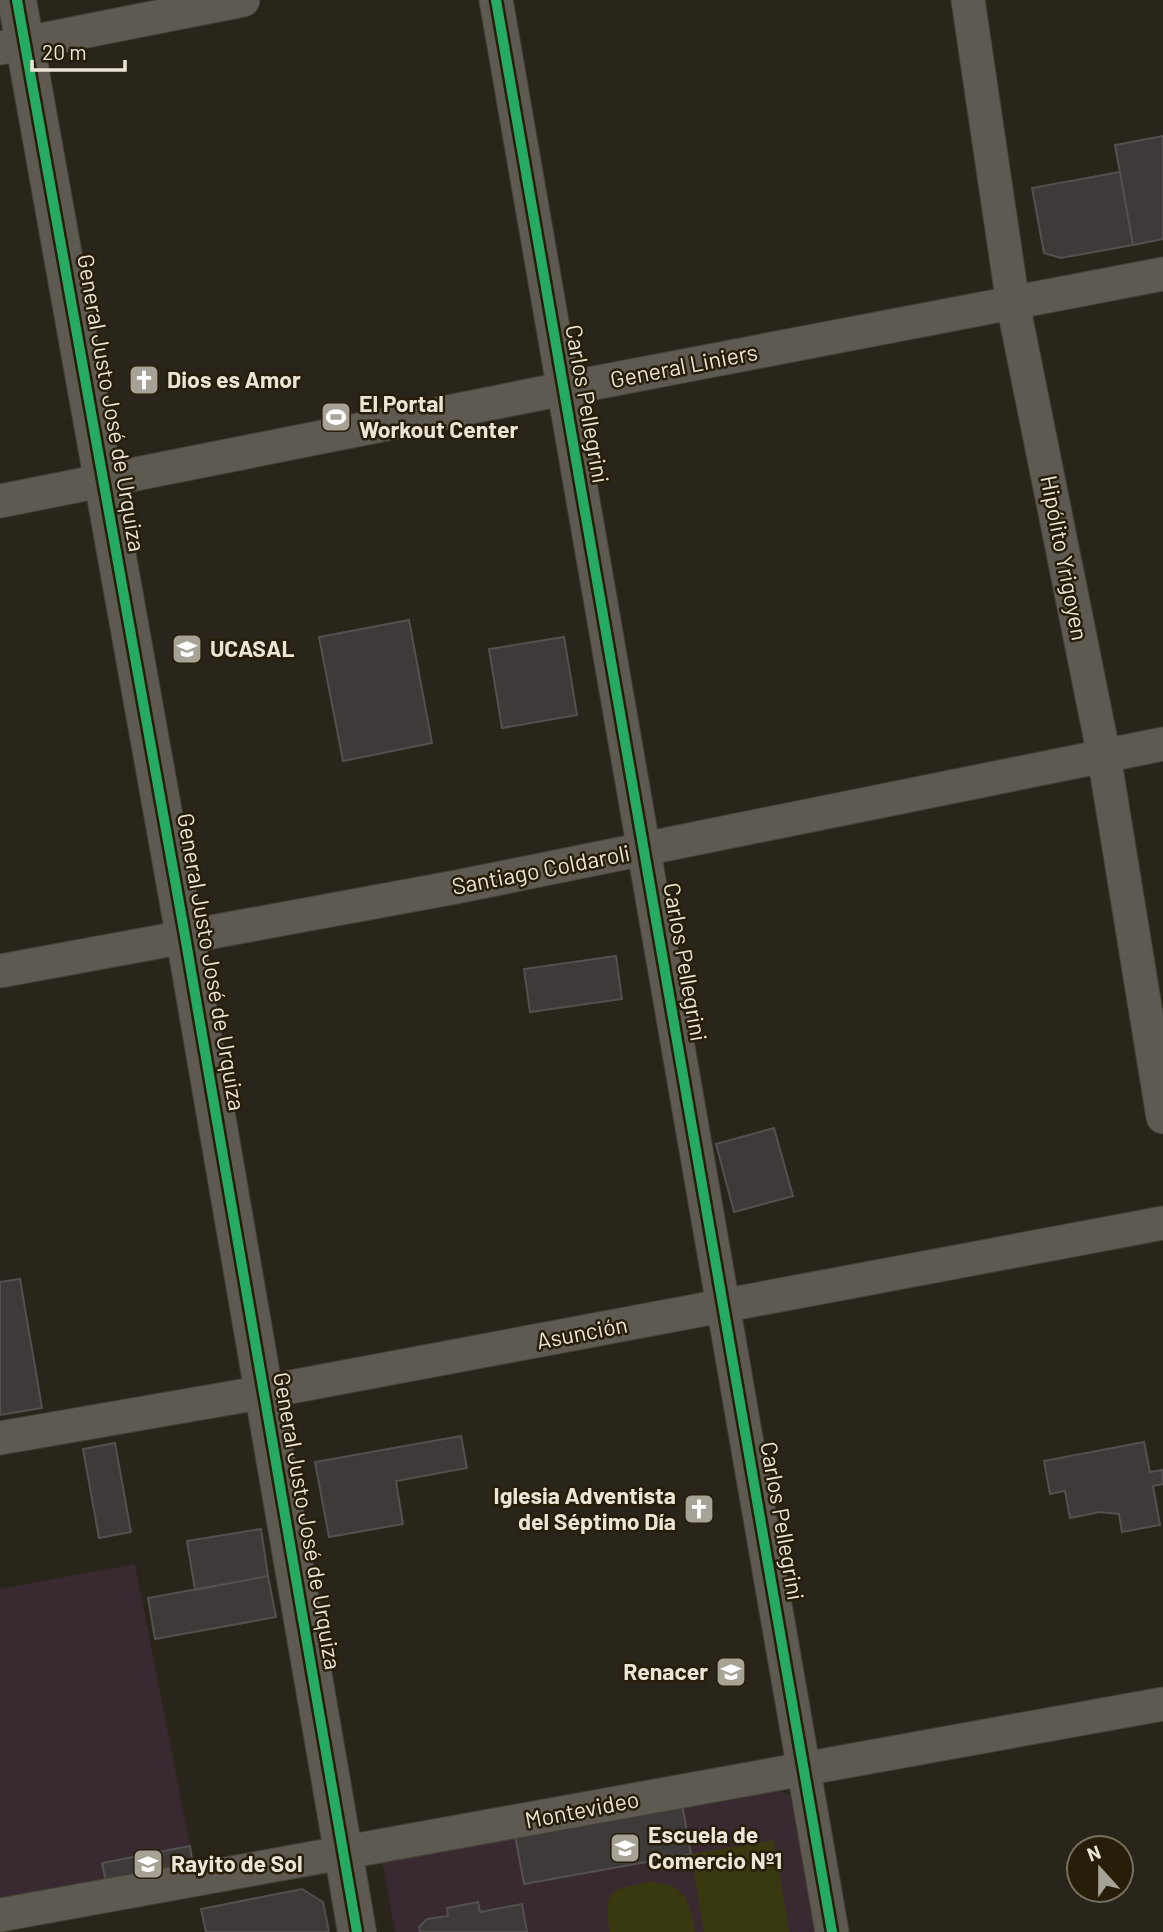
<svg xmlns="http://www.w3.org/2000/svg" width="1163" height="1932" viewBox="0 0 1163 1932" font-family="Barlow,sans-serif">
  <style>
    .education { fill: #392a32 }
    .grass { fill: #393910 }
    .building { fill: #3e3a3a; stroke: #54504f; stroke-width: 2 }
    .lines { fill: none; stroke-linecap: round; stroke-linejoin: round }
    .street-casing { stroke: #454138; stroke-width: 35 }
    .secondary-casing { stroke: #454138; stroke-width: 40 }
    .street { stroke: #5e5a51; stroke-width: 33 }
    .secondary { stroke: #5e5a51; stroke-width: 38 }
    .cycleway-casing { stroke: #271e09; stroke-width: 15 }
    .cycleway { stroke: #26ab63; stroke-width: 10 }
    .labels { text-anchor: middle; stroke-width: 5; stroke-linejoin: round; paint-order: stroke }
    .street-label { font-size: 23px; fill: #ebe5d8; stroke: #271e09 }
    .poi-label { font-size: 23px; font-weight: bold; fill: #ebe5d8; stroke: #271e09; text-anchor: start }
  </style>
  <rect width="100%" height="100%" fill="#2a251a"/>
  <path class="education" d="M135,1564L190,1846L103,1863L106,1882L0,1897V1589Z
    M774,1787L793,1797L815,1932H395L382,1860Z"/>
  <path class="grass" d="M774,1840L789,1932H704L691,1854Z
    M649,1882C687,1884 689,1900 695,1932H610C602,1890 610,1890 649,1882Z"/>
  <path class="building" d="M1163,136V239L1133,245L1115,145Z
    M1120,172L1133,245L1061,258L1044,253L1032,188Z
    M409,620L432,743L343,761L319,637Z
    M564,637L577,715L502,728L489,649Z
    M616,956L622,999L530,1012L524,969Z
    M774,1128L793,1196L734,1212L716,1144Z
    M20,1279L42,1408L0,1415V1282Z
    M461,1436L467,1468L396,1481L403,1524L329,1537L315,1462Z
    M1144,1442L1150,1472L1162,1470L1163,1484L1153,1486L1160,1525L1122,1532L1119,1514L1100,1512L1070,1518L1065,1491L1050,1494L1044,1461Z
    M115,1443L131,1532L99,1538L83,1449Z
    M261,1529L268,1576L195,1590L187,1541Z
    M268,1576L276,1617L155,1639L148,1598Z
    M682,1804L691,1854L524,1884L515,1835Z
    M190,1846L193,1865L106,1882L102,1863Z
    M302,1889L323,1902L329,1932H206L201,1909Z
    M478,1902L480,1912L522,1904L527,1932H420L419,1927L427,1919L448,1916L447,1908Z"/>
  <g class="lines">
    <g class="street-casing">
      <path id="street" d="M496,0L832,1932
        M968,0L1013,304L1104,756L1163,1117
        M0,48L243,0
        M0,501L563,389L1163,274
        M0,971L456,887L1163,744
        M0,1438L264,1392L1163,1223
        M0,1915C388,1848 775,1773 1163,1704"/>
    </g>
    <g class="secondary-casing">
      <path id="secondary" d="M17,0L185,936L357,1932"/>
    </g>
    <use href="#street" class="street"/>
    <use href="#secondary" class="secondary"/>
    <g class="cycleway-casing">
      <path id="cycleway" d="M17,0L185,936L357,1932
        M496,0L832,1932"/>
    </g>
    <use href="#cycleway" class="cycleway"/>
  </g>
  <defs>
    <g id="church-square" transform="scale(1.575)"><rect x="-9" y="-9" width="18" height="18" rx="4" fill="#a7a296" stroke="#271e09"/><path d="M-1.2-6h2.4v3.5h3.3v2.4h-3.3V6h-2.4V-.1h-3.3v-2.4h3.3Z" fill="#fff"/></g>
    <g id="stadium-square" transform="scale(1.575)"><rect x="-9" y="-9" width="18" height="18" rx="4" fill="#a7a296" stroke="#271e09"/><path d="M0-5a6.5 5 0 1 0 0 10a6.5 5 0 1 0 0-10ZM-3.5-1.8h7v3.6h-7Z" fill="#fff"/></g>
    <g id="university-square" transform="scale(1.575)"><rect x="-9" y="-9" width="18" height="18" rx="4" fill="#a7a296" stroke="#271e09"/><path d="M0-5L7-2L0 1L-7-2ZM-4 1L0 2.5L4 1V4Q0 6-4 4Z" fill="#fff"/></g>
    <g id="school-square" transform="scale(1.575)"><rect x="-9" y="-9" width="18" height="18" rx="4" fill="#a7a296" stroke="#271e09"/><path d="M0-5L7-2L0 1L-7-2ZM-4 1L0 2.5L4 1V4Q0 6-4 4Z" fill="#fff"/></g>
  </defs>
  <g fill-rule="evenodd">
    <use href="#church-square" x="144" y="380"/>
    <use href="#stadium-square" x="336" y="417"/>
    <use href="#university-square" x="187" y="649"/>
    <use href="#church-square" x="699" y="1509"/>
    <use href="#school-square" x="731" y="1672"/>
    <use href="#school-square" x="625" y="1848"/>
    <use href="#school-square" x="148" y="1864"/>
  </g>
  <g class="labels">
    <g class="street-label">
      <text transform="translate(684 366) rotate(-11)" y="8">General Liniers</text>
      <text transform="translate(111 403) rotate(80)" y="8">General Justo José de Urquiza</text>
      <text transform="translate(587 404) rotate(80)" y="8">Carlos Pellegrini</text>
      <text transform="translate(1064 558) rotate(79)" y="8">Hipólito Yrigoyen</text>
      <text transform="translate(541 870) rotate(-11)" y="8">Santiago Coldaroli</text>
      <text transform="translate(211 962) rotate(80)" y="8">General Justo José de Urquiza</text>
      <text transform="translate(685 962) rotate(80)" y="8">Carlos Pellegrini</text>
      <text transform="translate(582 1333) rotate(-11)" y="8">Asunción</text>
      <text transform="translate(307 1521) rotate(80)" y="8">General Justo José de Urquiza</text>
      <text transform="translate(782 1521) rotate(80)" y="8">Carlos Pellegrini</text>
      <text transform="translate(582 1810) rotate(-11)" y="8">Montevideo</text>
    </g>
    <g class="poi-label">
      <text x="167" y="388">Dios es Amor</text>
      <text x="359" y="412">El Portal<tspan x="359" dy="26">Workout Center</tspan></text>
      <text x="210" y="657">UCASAL</text>
      <text x="676" y="1504" text-anchor="end">Iglesia Adventista<tspan x="676" dy="26">del Séptimo Día</tspan></text>
      <text x="708" y="1680" text-anchor="end">Renacer</text>
      <text x="648" y="1843">Escuela de<tspan x="648" dy="26">Comercio Nº1</tspan></text>
      <text x="171" y="1872">Rayito de Sol</text>
    </g>
  </g>
  <g transform="translate(1100 1869) rotate(339)"><circle r="33" fill="#271e09" stroke="#756e5c" stroke-width="2"/>
  <path d="M0-5L12 26L0 18L-12 26Z" fill="#a7a296"/>
  <text y="-10" font-size="19" font-weight="bold" text-anchor="middle" fill="#ebe5d8">N</text>
  </g>
  <path d="M32 60v10h93v-10" fill="none" stroke="#ebe5d8" stroke-width="3.5"/>
  <text x="42" y="60" font-size="21" fill="#ebe5d8" stroke="#271e09" stroke-width="5" paint-order="stroke">20 m</text>
</svg>
